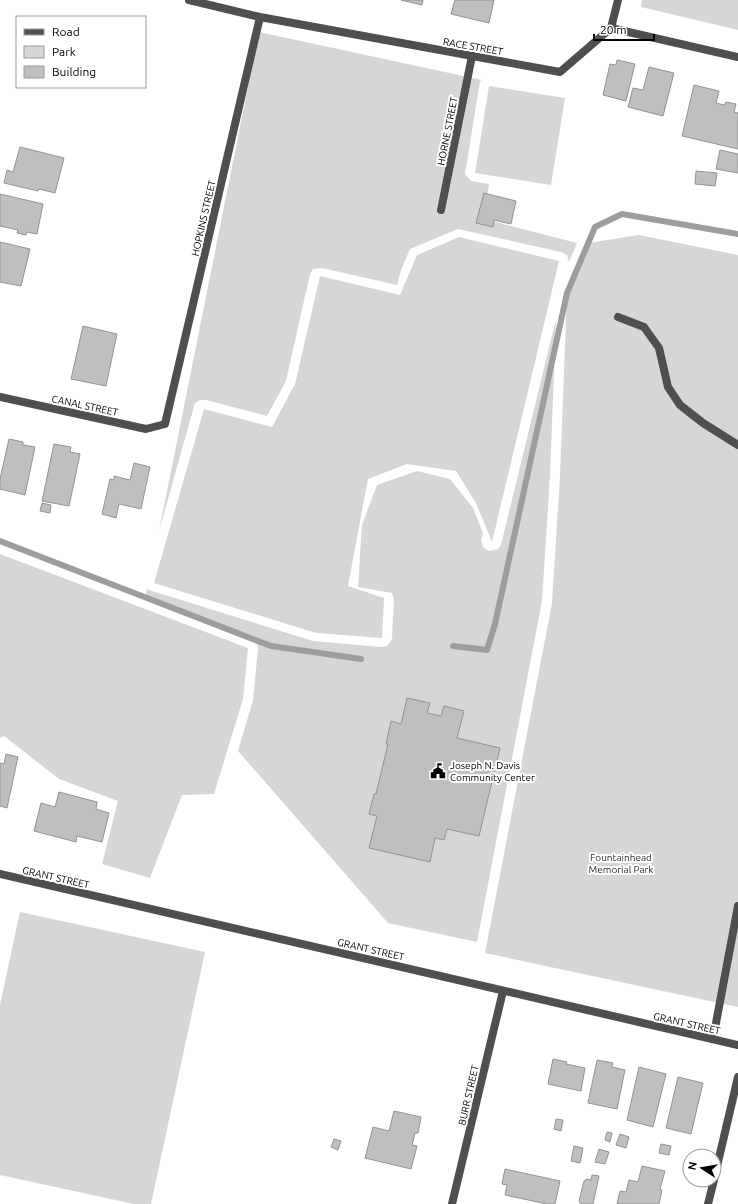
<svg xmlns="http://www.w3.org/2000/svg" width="738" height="1204" viewBox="0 0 738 1204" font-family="Ubuntu,sans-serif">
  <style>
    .green { fill: #d6d6d6 }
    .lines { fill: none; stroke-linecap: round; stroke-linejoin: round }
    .stream { stroke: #9d9d9d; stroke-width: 6 }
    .building { fill: #bfbfbf; stroke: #939393 }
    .lane { stroke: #4f4f4f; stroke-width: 8 }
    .street { stroke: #4f4f4f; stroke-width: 8 }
    .labels { text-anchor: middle; stroke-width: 4; stroke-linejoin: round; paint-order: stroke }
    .street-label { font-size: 10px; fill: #000; stroke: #fff }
    .poi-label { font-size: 10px; fill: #000; stroke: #fff; text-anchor: start }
    .park-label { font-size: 10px; fill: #2d2d2d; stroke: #fff }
  </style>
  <rect width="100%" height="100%" fill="#fff"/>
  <path class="green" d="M642,0H738V30L641,7Z
    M259,32L482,80L480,81L465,174L471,181L489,184L484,219L577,243L569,262L567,255L561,252L458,229L410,249L401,270L397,285L322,268L313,269L310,274L286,381L267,416L206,400H200L195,403L159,531Z
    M489,86L565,98L551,185L475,173Z
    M639,235L738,255V1007L485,953L552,603L560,476L567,293L588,243Z
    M459,237L559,261L492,542L476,503L456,471L407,464L368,479L348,586L384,598L382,638L316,633L154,583L204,409L272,427L295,384L320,276L400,295L417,255Z
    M556,319L550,475L542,601L477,942L388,923L238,751L253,700L258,649L257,644L252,640L145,599L147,588L149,590L313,641L381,647L387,646L392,639L394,599L392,593L358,587L362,525L377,485L417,471L450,479L473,508L483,533L481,541L484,548L489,551L498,549L501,545Z
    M0,554L248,648L243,699L214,794L182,795L150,878L102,864L118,801L59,779L4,736L0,738Z
    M20,912L205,952L151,1204H134L0,1175V1005Z"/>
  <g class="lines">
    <path class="stream" d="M0,541L271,646L361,659
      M453,646L487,650L495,624L567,293L595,227L622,214L738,234"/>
  </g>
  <path class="building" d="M401,0H423L422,5Z
    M455,0H494L489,23L451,14Z
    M617,60L635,64L626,101L603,95L610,64L616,65Z
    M649,67L674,73L663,116L628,107L633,88L643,90Z
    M694,85L719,91L716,103L724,105L726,102L736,104L734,112L738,113V149L682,136Z
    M20,147L64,158L55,193L39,189L38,191L4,183L7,170L13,172Z
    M720,150L738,154V173L716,169Z
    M696,171L717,173L715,186L695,184Z
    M484,193L516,201L511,224L494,220L493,227L476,223Z
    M0,194L43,204L37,234L27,232L26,235L17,233L18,230L0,226Z
    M0,242L30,249L21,286L0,282Z
    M83,326L117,334L106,386L71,379Z
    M9,439L23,442V445L35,447L25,495L0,489V479Z
    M54,444L71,447L70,452L80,454L69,506L42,501Z
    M134,463L150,467L141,509L119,504L116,518L102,514L110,479L114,480V476L130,480Z
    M42,503L51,505L50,513L40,511Z
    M407,698L430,703L427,713L441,716L444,706L464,711L457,738L500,748L479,836L447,829L444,840L435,838L430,862L369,848L377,816L369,814L374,794H376L388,744H386L391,721L401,724Z
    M6,754L18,757L7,808L0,806V763L4,764Z
    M59,792L97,802L96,809L109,813L102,842L77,836L76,842L34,831L41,803L55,807Z
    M553,1059L567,1062L566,1064L585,1068L581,1091L548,1084Z
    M597,1060L613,1063L612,1067L625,1070L617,1109L588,1103Z
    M639,1067L666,1074L653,1127L627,1120Z
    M678,1077L703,1083L691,1134L666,1128Z
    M394,1111L421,1117L418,1133H415L412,1145L417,1146L411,1169L365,1158L373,1127L389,1131Z
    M556,1119L563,1120L561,1131L554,1129Z
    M607,1132L612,1133L610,1142L605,1140Z
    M620,1134L629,1137L626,1148L616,1145Z
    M334,1139L341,1141L338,1150L331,1147Z
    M661,1144L671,1146L669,1155L659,1153Z
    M574,1146L583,1148L580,1163L571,1161Z
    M599,1149L609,1152L605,1164L595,1162Z
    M642,1166L665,1171L660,1189L662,1190L659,1204H617L620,1191L626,1192L629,1180L638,1182Z
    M505,1169L560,1181L555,1204H547L505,1195L507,1185L502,1184Z
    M592,1175L599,1176L593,1204H581L579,1201L584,1181L587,1179L591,1180Z"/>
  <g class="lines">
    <path class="lane" d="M618,317L644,327L659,348L668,387L680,405L703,423L738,445
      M713,1039L738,906"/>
    <path class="street" d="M189,0L260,17L560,72L611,28L738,57
      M611,28L618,0
      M441,210L472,56
      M0,397L146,429L165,424L260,17
      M0,874L738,1045
      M714,1179L738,1077
      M452,1204L503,991
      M708,1204L714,1180"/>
  </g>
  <defs>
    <g id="civic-bare" transform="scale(1.2)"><path d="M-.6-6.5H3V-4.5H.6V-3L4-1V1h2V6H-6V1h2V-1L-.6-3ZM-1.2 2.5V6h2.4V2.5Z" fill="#000" stroke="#fff" stroke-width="2.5" paint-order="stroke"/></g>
  </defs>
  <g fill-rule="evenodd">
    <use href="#civic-bare" x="438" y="771"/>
  </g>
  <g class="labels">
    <g class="street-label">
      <text transform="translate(473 46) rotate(10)" y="4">RACE STREET</text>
      <text transform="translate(447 131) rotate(-79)" y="4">HORNE STREET</text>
      <text transform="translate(203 218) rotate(-77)" y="4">HOPKINS STREET</text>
      <text transform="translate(85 405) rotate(12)" y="4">CANAL STREET</text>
      <text transform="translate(56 877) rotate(13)" y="4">GRANT STREET</text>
      <text transform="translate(371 949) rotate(13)" y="4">GRANT STREET</text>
      <text transform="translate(687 1023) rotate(13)" y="4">GRANT STREET</text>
      <text transform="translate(468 1095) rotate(-77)" y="4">BURR STREET</text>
    </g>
    <g class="poi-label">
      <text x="450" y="769">Joseph N. Davis<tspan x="450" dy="12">Community Center</tspan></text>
    </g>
    <g class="park-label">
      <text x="621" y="861">Fountainhead<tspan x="621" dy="12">Memorial Park</tspan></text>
    </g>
  </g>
  <rect x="16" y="16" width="130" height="72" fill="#ffffff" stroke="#999999"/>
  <rect x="24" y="29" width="20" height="6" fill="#4f4f4f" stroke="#999999"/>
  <text x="52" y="36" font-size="12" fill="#000000">Road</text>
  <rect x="24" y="46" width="20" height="12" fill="#d6d6d6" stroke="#999999"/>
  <text x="52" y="56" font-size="12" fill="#000000">Park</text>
  <rect x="24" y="66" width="20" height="12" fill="#bfbfbf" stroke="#999999"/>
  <text x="52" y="76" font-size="12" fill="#000000">Building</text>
  <g transform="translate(702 1168) rotate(282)"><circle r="19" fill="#ffffff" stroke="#999999"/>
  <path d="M0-3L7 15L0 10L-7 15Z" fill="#000000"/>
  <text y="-6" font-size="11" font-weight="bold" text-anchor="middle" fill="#000000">N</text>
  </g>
  <path d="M594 34v6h60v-6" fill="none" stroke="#000000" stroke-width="2"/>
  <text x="600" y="34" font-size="12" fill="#000000" stroke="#ffffff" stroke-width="3" paint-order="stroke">20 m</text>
</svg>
